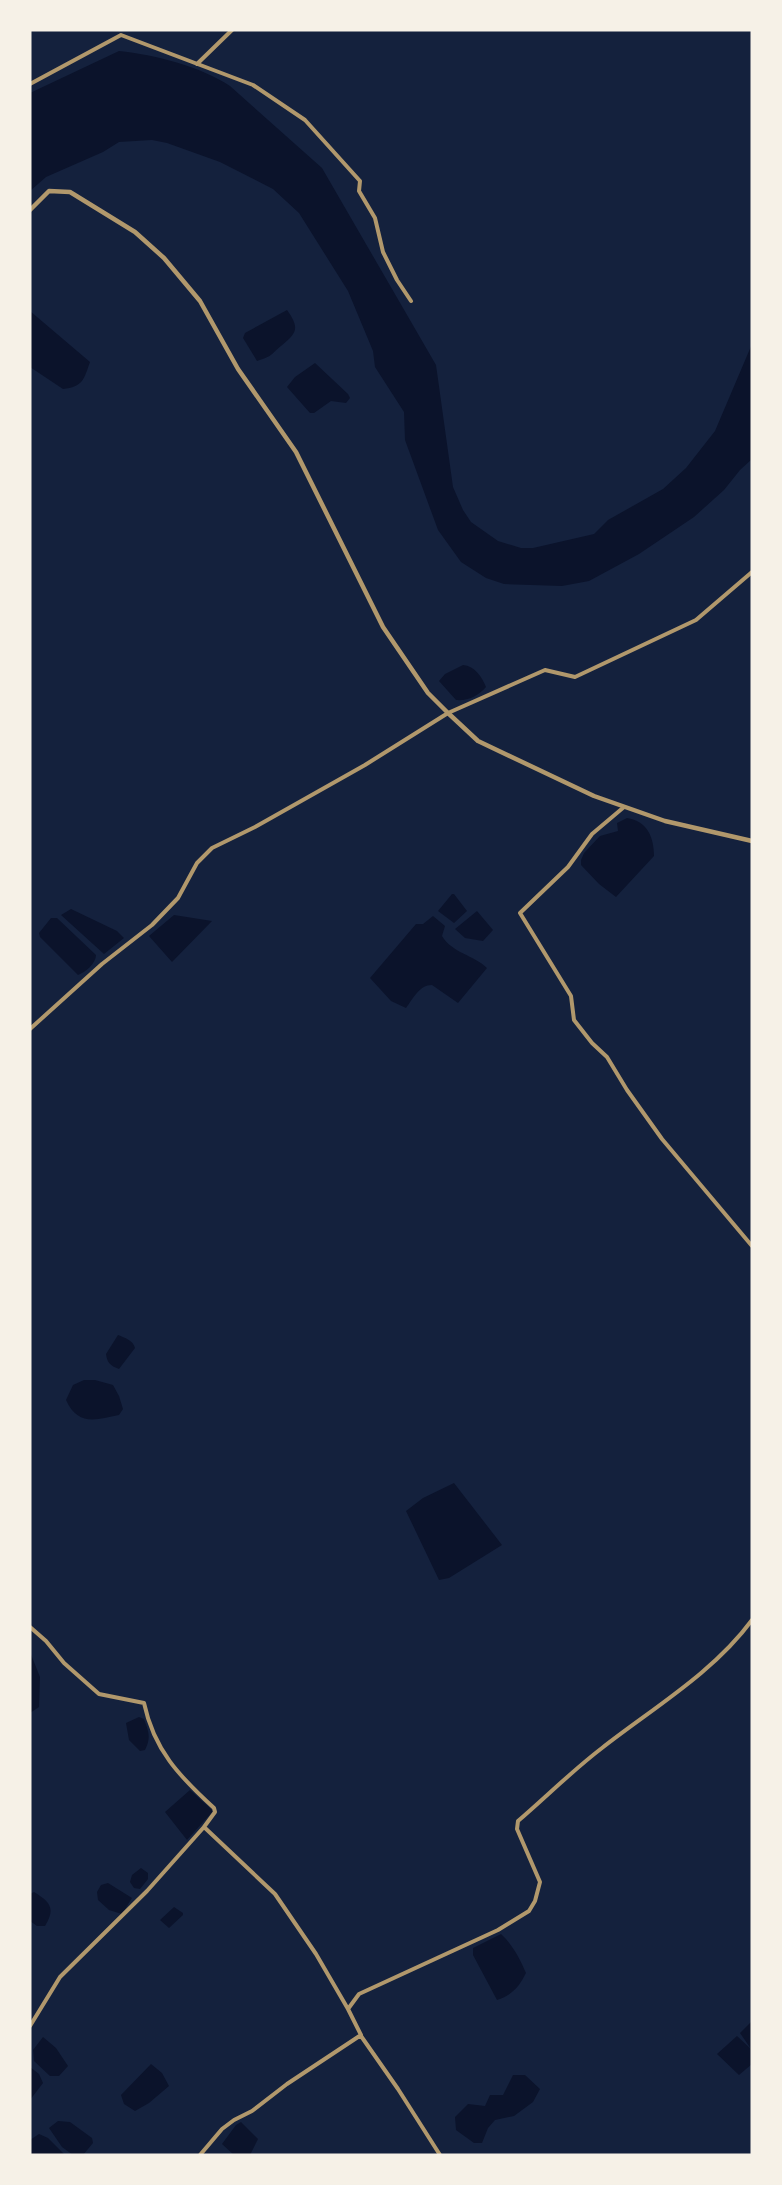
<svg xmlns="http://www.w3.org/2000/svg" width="782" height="2185" viewBox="0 0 782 2185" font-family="Literata,serif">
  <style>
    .water { fill: #0b132b }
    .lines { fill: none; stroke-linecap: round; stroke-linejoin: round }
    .minor { stroke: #b1986c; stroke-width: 4 }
    .tertiary { stroke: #b1986c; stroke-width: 4.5 }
  </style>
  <rect width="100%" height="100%" fill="#14213d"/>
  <path class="water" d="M119,51C155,55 200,66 230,86L322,168L436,365L453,487L463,510L471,522L498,541L521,548H533L594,534L608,520L663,489L686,468L715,431L752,344V459L740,470L724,490L694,517L639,554L589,581L562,586L504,584L486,578L461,562L438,530L405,440L404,412L375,367L373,351L348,291L299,213L273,189L220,162L167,143L152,140L119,142L103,152L46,177L30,191V93Z
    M287,310C300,328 297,333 281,346C270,355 273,356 257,361L243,338L245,333Z
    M30,311L90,362C84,379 83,387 63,389L30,367Z
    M315,363L348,394L350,398L346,403L331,401L314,413H310L287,387L295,377Z
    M463,665C475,666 482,677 486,687C478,696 468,701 456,700L439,681L445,674Z
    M627,818C647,821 654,837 654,856L616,897L599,884L581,865V860L584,853L600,836L618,831L617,823Z
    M452,894H454L467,911L454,923L438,911Z
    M71,909L117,931L124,938L104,954L61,915Z
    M477,911L493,930L483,941L465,938L455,929Z
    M174,915L212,921L172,962L149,936Z
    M433,916L445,926L442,936C452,953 474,955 487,968L458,1003L432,985C419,985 413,999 406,1008L391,1001L370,978L416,924H423Z
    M51,918H57L96,955C96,963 86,972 78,975L40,937L39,933Z
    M118,1335C125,1338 133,1340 135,1348L119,1369C111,1366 107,1363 106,1354Z
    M84,1380H95L113,1385L119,1396L123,1409L119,1415C95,1420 78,1426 66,1400L73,1385Z
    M454,1483L502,1545L449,1578L439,1580L406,1511L423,1498Z
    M30,1652L40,1677L39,1707L30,1713Z
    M139,1717L144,1719C149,1732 151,1738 145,1750L140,1751L129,1740L126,1723Z
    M190,1790L213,1811L187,1840L165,1812Z
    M141,1868L148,1873V1879L140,1889L134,1888L130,1882L132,1875Z
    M108,1883L132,1898L122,1914L109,1910L98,1900L97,1892L101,1885Z
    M34,1892C50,1902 56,1908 45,1926H37L30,1921V1894Z
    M174,1907L183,1913V1915L169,1928L160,1920Z
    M501,1934C513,1945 520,1959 526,1973C519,1987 512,1995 497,2000L473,1955V1948Z
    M752,2021V2064L739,2075L717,2054L737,2036L751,2049L740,2033Z
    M43,2037L56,2048L68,2066L59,2076H50L34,2061L33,2050Z
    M151,2064L162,2073L169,2086L149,2103L135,2111L124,2104L121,2095Z
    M30,2067L39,2074L43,2083L30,2100Z
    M513,2075H525L540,2089L533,2102L514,2116L495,2120L488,2128L482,2143H474L456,2130L455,2117L468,2104L485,2106L490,2095H503Z
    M58,2121L70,2122L92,2138L93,2143L83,2155H73L62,2147L49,2128Z
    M241,2122L258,2139L250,2155H234L222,2144L236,2125Z
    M39,2134L48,2138L65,2155H33L30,2153V2140Z"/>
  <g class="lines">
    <path class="minor" d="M197,64L232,30
      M30,84L121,35L253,85L305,120L360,181L359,191L375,218L383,252L397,280L411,301
      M624,807L592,834L568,867L520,913L571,996L574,1020L592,1043L607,1057L627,1090L662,1139L752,1246
      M30,1029L102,964L152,925L178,898L197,863L212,848L255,827L365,765L448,713L545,670L575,677L696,620L752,572
      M30,1627L46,1641L64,1663L99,1694L144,1703C154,1750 179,1776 214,1808L215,1812L204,1827
      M30,2026L60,1977L147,1891L204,1827L275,1894L316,1954L348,2009
      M361,2036L398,2089L440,2155
      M200,2155L222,2129L234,2120L252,2111L287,2084L361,2035L348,2009L359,1994L498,1930L529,1911L535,1901L540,1882L517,1829L518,1821C546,1797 573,1770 602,1748C653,1708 713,1673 752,1620"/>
    <path class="tertiary" d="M30,210L49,191L70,192L135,232L164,258L200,301L238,369L296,452L383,627L428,693L448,713L478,741L594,796L665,821L752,841"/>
  </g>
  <rect width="782" height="2185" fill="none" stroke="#f6f1e7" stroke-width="63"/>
</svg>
